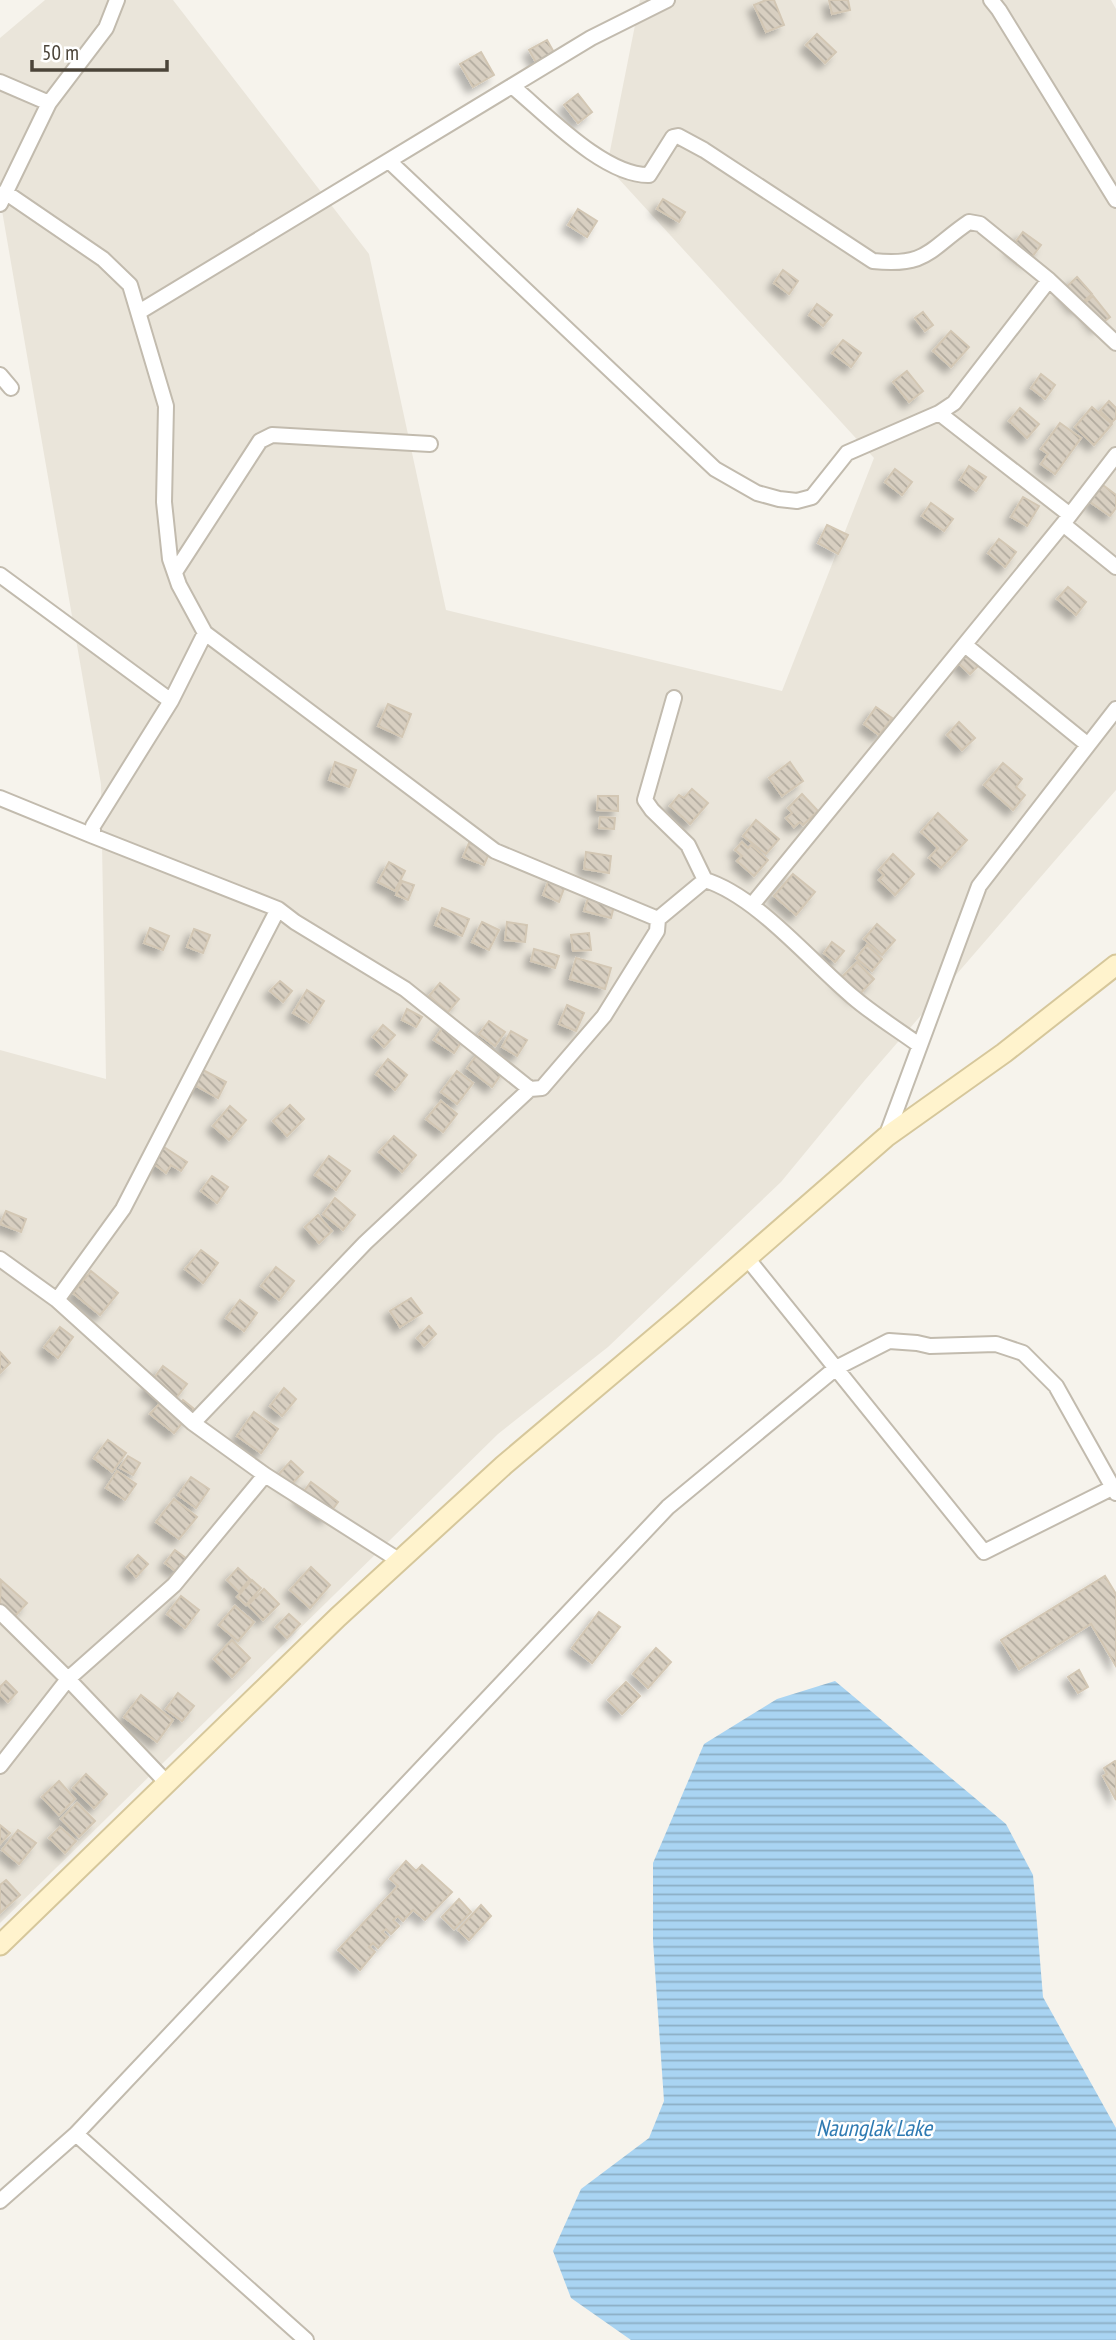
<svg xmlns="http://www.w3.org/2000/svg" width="1116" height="2340" viewBox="0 0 1116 2340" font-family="'PT Sans Narrow',sans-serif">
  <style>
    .residential { fill: #eae5da }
    .water { fill: url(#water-rules) }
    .building { fill: url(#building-back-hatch); stroke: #d3c7b4; stroke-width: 2; filter: url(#shadow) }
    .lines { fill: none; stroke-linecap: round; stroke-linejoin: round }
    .minor-casing { stroke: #c2bbae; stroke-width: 18 }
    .secondary-casing { stroke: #d6c79b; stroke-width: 23 }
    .minor { stroke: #fff; stroke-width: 14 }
    .secondary { stroke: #fff3cd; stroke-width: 19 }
    .labels { text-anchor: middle; stroke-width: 5; stroke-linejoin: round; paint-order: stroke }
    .water-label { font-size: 23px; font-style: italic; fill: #2e7ab2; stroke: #fff }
  </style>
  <defs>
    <pattern id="water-rules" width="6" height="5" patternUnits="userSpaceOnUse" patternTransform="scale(1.75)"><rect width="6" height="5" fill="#a9d4f2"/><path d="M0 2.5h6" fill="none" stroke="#8caec5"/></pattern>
    <pattern id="building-back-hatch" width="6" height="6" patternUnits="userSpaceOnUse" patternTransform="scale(1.75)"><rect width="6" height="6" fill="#d8cfc1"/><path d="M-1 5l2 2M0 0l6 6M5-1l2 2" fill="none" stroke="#b1aa9e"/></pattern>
    <filter id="shadow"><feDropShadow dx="-6" dy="6" stdDeviation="3.5" flood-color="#0004"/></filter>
  </defs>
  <rect width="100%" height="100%" fill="#f6f3ec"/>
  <path class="residential" d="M45,0H173L369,254L446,610L782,691L874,458L607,166L640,0H1111L1116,9V790L865,1080L781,1182L608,1347L498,1434L0,1923V1050L106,1079L101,784L0,199V38Z"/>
  <path class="water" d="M835,1681L1006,1824L1033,1875L1043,1997L1116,2128V2340H631L571,2298L553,2251L581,2189L649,2138L664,2101L653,1941V1863L704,1744L777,1699Z"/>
  <path class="building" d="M766,0H774L784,25L766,32L754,5Z
    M829,0H848L850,10L832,14Z
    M817,34L836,52L825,63L806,45Z
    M547,40L556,56L538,66L529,50Z
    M481,52L494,75L473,87L460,64Z
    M578,94L592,112L578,123L564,105Z
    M663,199L685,212L679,222L657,209Z
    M578,209L597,221L587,237L568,225Z
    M1023,232L1041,245L1029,261L1011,248Z
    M783,270L798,281L789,294L774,283Z
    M1077,277L1092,294L1076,308L1062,291Z
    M1093,296L1110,317L1097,327L1081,306Z
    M817,304L832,315L823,326L809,315Z
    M923,312L933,325L925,331L915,318Z
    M951,331L969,347L951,367L933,351Z
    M843,340L861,353L851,367L832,353Z
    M907,371L923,391L909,402L893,382Z
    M1041,374L1055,385L1045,399L1031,388Z
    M1109,401L1116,408V418L1112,422L1100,411Z
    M1092,407L1112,424L1094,445L1075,427Z
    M1020,408L1039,424L1027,438L1009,421Z
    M1060,423L1081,438L1055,474L1041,464L1048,454L1041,449Z
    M969,466L986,477L976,491L960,480Z
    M895,469L912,482L902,495L885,482Z
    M1103,485L1116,495V508L1110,516L1090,502Z
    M1023,497L1039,506L1027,526L1011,517Z
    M931,503L953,519L944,531L922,516Z
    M827,525L848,535L838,554L818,543Z
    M999,539L1016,552L1005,567L988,553Z
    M1068,587L1086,602L1076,615L1057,599Z
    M965,653L978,666L970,674L957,662Z
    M388,704L411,714L402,737L378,726Z
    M876,707L892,718L879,735L864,724Z
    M959,722L975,738L962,750L947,735Z
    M335,762L356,770L349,787L329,780Z
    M790,762L803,781L782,796L769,778Z
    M1003,763L1022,779L1016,787L1025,795L1013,810L984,785Z
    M692,789L708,803L690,824L670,806L679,795L684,798Z
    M802,794L818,811L803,825L800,822L794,827L786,818L792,813L788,808Z
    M598,796H618V811L597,810Z
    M938,813L967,840L941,868L929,858L938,848L921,832Z
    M600,817L615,818L614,829L599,828Z
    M756,820L779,839L766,854L743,836Z
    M742,842L748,848L751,845L768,860L754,876L737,861L742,856L735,850Z
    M469,843L490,851L484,865L463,857Z
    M586,852L611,856L609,873L584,869Z
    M893,854L914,874L895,895L879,880L884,875L879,870Z
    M389,862L405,871L395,891L378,882Z
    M793,874L815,892L796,915L774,896Z
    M550,877L566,883L559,902L543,895Z
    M402,881L414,885L408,900L396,895Z
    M589,895L615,902L611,918L584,911Z
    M442,908L469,919L462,936L435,925Z
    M482,922L499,930L489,950L472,942Z
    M507,922L527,925L525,942L505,940Z
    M877,924L895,940L882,955L864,939Z
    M150,928L169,936L163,950L144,943Z
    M194,929L210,935L203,953L187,947Z
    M589,933L591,950L573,951L571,935Z
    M832,942L844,951L835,962L824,953Z
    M867,945L882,959L872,971L856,958Z
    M534,949L559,956L555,968L531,961Z
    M576,958L611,968L605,989L570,979Z
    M857,962L874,979L857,997L839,980Z
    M280,981L292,991L283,1002L270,991Z
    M440,983L459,999L448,1012L429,996Z
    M307,990L324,1001L310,1023L293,1013Z
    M567,1005L584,1013L576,1031L559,1024Z
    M407,1009L422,1017L416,1027L402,1020Z
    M448,1020L467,1033L454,1053L434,1040Z
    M489,1021L505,1032L495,1046L479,1034Z
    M383,1025L395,1035L384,1047L373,1037Z
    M511,1031L527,1040L517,1056L502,1047Z
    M482,1048L507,1066L492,1087L467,1068Z
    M388,1059L407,1075L395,1090L376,1074Z
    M201,1069L226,1082L218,1098L193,1084Z
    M457,1071L473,1083L457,1104L441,1092Z
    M441,1101L457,1114L443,1132L426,1119Z
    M290,1105L304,1119L287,1136L273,1121Z
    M230,1106L246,1120L229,1140L213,1126Z
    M394,1136L416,1155L402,1172L379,1152Z
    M164,1147L187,1162L181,1171L171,1165L166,1173L154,1164Z
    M329,1156L350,1171L336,1190L315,1175Z
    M212,1176L228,1187L217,1203L201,1191Z
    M335,1198L355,1215L343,1230L323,1214Z
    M6,1211L26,1219L21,1232L0,1224Z
    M318,1215L332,1231L319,1243L305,1227Z
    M201,1250L218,1263L203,1283L185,1269Z
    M276,1267L294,1281L279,1300L261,1286Z
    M91,1271L118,1293L100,1315L73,1293Z
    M411,1298L422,1313L400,1327L390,1311Z
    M240,1300L257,1313L244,1331L226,1318Z
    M429,1326L436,1334L424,1346L417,1338Z
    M60,1327L73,1337L58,1358L44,1347Z
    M0,1352L10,1363L0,1373Z
    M163,1366L187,1384L169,1407L146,1389Z
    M284,1388L296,1399L282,1416L270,1406Z
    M183,1400L194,1409L174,1433L150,1414L161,1402L174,1412Z
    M254,1412L278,1429L261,1453L237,1436Z
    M108,1440L126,1453L112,1472L94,1458Z
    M128,1456L140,1463L133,1475L120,1468Z
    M291,1461L303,1472L290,1486L278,1475Z
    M117,1471L136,1484L125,1500L106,1488Z
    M191,1477L209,1489L196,1508L178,1495Z
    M311,1482L338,1502L326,1518L299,1498Z
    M174,1499L197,1517L179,1539L156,1522Z
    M175,1550L187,1559L177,1572L165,1563Z
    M138,1555L148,1564L136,1577L127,1567Z
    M311,1567L330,1585L310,1608L290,1590Z
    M238,1568L250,1579L239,1592L227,1580Z
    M1105,1576L1116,1594V1666L1091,1624L1019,1669L1001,1640Z
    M1,1580L27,1603L15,1616L0,1603Z
    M252,1580L261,1588L246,1605L237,1597Z
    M264,1589L279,1604L263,1620L248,1605Z
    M181,1596L199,1610L185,1628L167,1614Z
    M235,1606L254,1622L238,1641L219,1625Z
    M599,1612L620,1627L592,1663L572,1648Z
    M289,1614L300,1624L287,1638L276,1627Z
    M232,1640L250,1658L232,1677L214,1659Z
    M656,1648L671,1662L648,1688L633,1674Z
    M1079,1670L1088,1687L1078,1693L1068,1677Z
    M6,1681L17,1692L8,1702L0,1694V1687Z
    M626,1682L640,1696L622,1714L608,1700Z
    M178,1693L194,1706L182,1721L166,1709Z
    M141,1695L173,1720L157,1742L124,1717Z
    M1115,1761L1116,1762V1800L1103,1776L1107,1774L1104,1768Z
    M86,1774L107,1794L94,1808L73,1788Z
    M59,1781L75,1799L59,1815L42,1797Z
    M77,1803L95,1821L79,1837L61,1819Z
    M0,1825L10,1833L0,1844Z
    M60,1827L76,1841L65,1853L49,1838Z
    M18,1830L36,1843L19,1864L2,1850Z
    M406,1861L416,1871L422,1865L452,1892L425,1920L413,1910L403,1921L398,1916L393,1920L399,1926L391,1934L386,1929L382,1932L388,1937L378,1948L373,1943L369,1947L375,1952L360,1970L338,1950L398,1886L390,1879Z
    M6,1880L20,1895L0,1913V1885Z
    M459,1899L471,1912L454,1929L442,1917Z
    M481,1905L491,1916L469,1940L458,1930Z"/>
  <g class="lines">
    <g class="minor-casing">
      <path id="minor" d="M991,0L999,10L1116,200
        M0,82L49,103
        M512,86C546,114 604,176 649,175L673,137L678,136L704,150L873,261C928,267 929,249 969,222L980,224L1049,280L1116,343
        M389,161L715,469L757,493L779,499L797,501L812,497L847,453L939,413L954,403L1049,280
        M5,192L103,259L130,285L166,406L164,502L170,559L179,585L205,633L495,851L658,919
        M0,204L49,103L106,28L117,0
        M139,312L591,38L667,0
        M0,375L11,388
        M939,413L1070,515
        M1063,524L1116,567
        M175,572L260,441L272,435L430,444
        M0,575L171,701
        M205,633L171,701L93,826V836L278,909L295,922L405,989L530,1089
        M965,645L1088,745
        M674,698L645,800L652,810L688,845L705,880
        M0,798L93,836
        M752,905L1063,524L1116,455
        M886,1137L979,886L1116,709
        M747,1258L984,1552L1116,1486
        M0,1259L57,1300L193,1423L265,1475L400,1561
        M57,1300L123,1209L278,909
        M193,1423L365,1243L530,1089L542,1088L604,1016L657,931L658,919L705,880C757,896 811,962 853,997C874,1015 897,1029 919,1045
        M0,1612L68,1679L167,1783
        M0,1766L68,1679L174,1585L265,1475
        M76,2134L306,2340
        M0,2201L76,2134L668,1507L836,1368L889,1341L917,1343L930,1346L996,1344L1023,1353L1056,1386L1116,1493"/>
    </g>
    <g class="secondary-casing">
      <path id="secondary" d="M0,1945L338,1617L504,1465L684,1313L886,1137L1004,1053L1116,965"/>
    </g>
    <use href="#minor" class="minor"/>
    <use href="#secondary" class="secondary"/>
  </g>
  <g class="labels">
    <g class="water-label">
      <text x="874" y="2136">Naunglak Lake</text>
    </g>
  </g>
  <path d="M32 60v10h135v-10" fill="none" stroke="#4b4439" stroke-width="3.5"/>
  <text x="42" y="60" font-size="21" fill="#4b4439" stroke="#ffffff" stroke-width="5" paint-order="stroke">50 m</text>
</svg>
